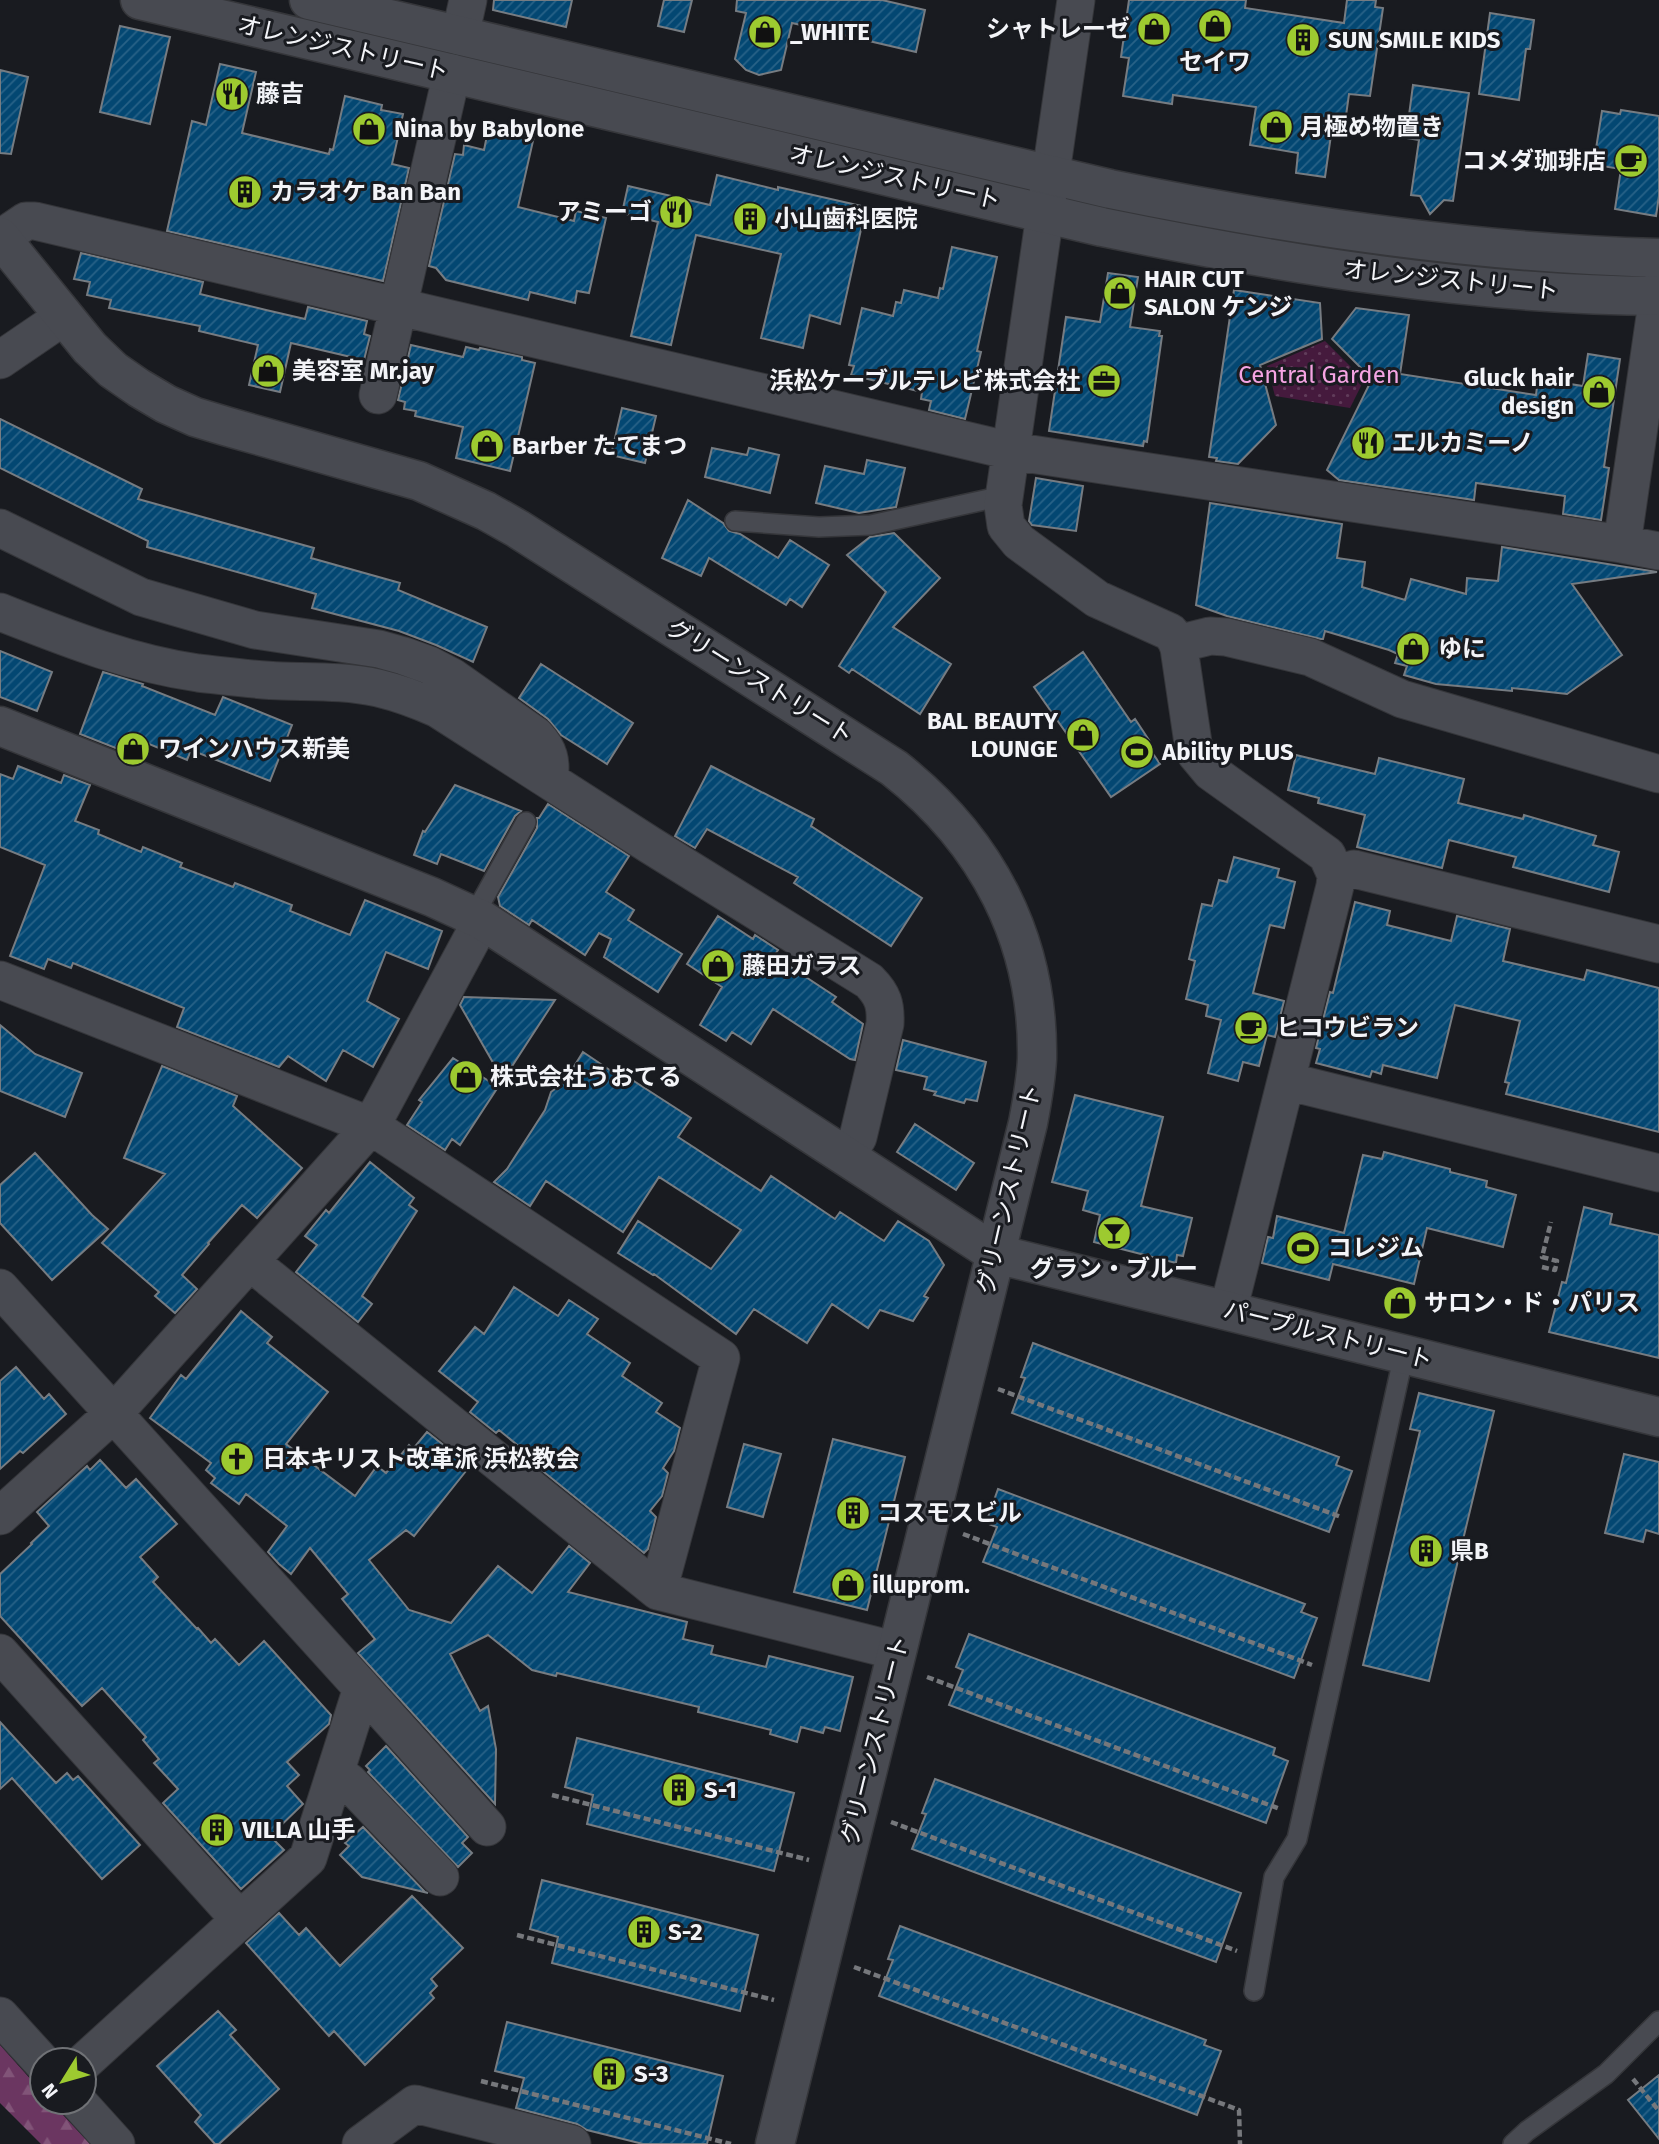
<svg xmlns="http://www.w3.org/2000/svg" width="1659" height="2144" viewBox="0 0 1659 2144" font-family="'Fira Sans','Noto Sans JP',sans-serif">
  <style>
    .forest { fill: url(#forest-firs) }
    .garden { fill: url(#garden-dots) }
    .building { fill: url(#building-hatch); stroke: #767c82; stroke-width: 2 }
    .lines { fill: none; stroke-linecap: round; stroke-linejoin: round }
    .service-casing { stroke: #35363a; stroke-width: 22 }
    .minor-casing { stroke: #35363a; stroke-width: 39 }
    .tertiary-casing { stroke: #35363a; stroke-width: 41 }
    .path { stroke: #76787c; stroke-width: 4.5; stroke-dasharray: 7 3.5; stroke-linecap: butt }
    .service { stroke: #484a51; stroke-width: 19 }
    .minor { stroke: #484a51; stroke-width: 37 }
    .tertiary { stroke: #484a51; stroke-width: 38 }
    .labels { text-anchor: middle; stroke-width: 6; stroke-linejoin: round; paint-order: stroke }
    .poi-label { font-size: 24px; font-weight: bold; fill: #f3f4f8; stroke: #191b20; text-anchor: start }
    .street-label { font-size: 24px; fill: #f3f4f8; stroke: #191b20 }
    .park-label { font-size: 24px; fill: #f5a4e3; stroke: #191b20 }
  </style>
  <defs>
    <pattern id="forest-firs" width="22" height="20" patternUnits="userSpaceOnUse" patternTransform="scale(1.75)"><rect width="22" height="20" fill="#6b3661"/><path d="M5 1l3.5 6h-7zM16 11l3.5 6h-7z" fill="#815478"/></pattern>
    <pattern id="garden-dots" width="8" height="8" patternUnits="userSpaceOnUse" patternTransform="scale(1.75)"><rect width="8" height="8" fill="#451a3d"/><path d="M2 2h.1M6 6h.1" fill="none" stroke="#603c5a" stroke-width="1.8" stroke-linecap="round"/></pattern>
    <pattern id="building-hatch" width="6" height="6" patternUnits="userSpaceOnUse" patternTransform="scale(1.75)"><rect width="6" height="6" fill="#034772"/><path d="M-1 1l2-2M0 6l6-6M5 7l2-2" fill="none" stroke="#286287"/></pattern>
  </defs>
  <rect width="100%" height="100%" fill="#191b20"/>
  <path class="forest" d="M0,2045L42,2092V2102H51L90,2144H41L0,2103Z"/>
  <path class="garden" d="M1325,341L1364,380L1350,408L1275,396L1267,366Z"/>
  <path class="building" d="M494,0H572L566,27L493,10Z
    M664,0H692L684,32L658,26Z
    M737,0H882L925,10L916,52L792,23L781,70L759,75L746,70L735,59L746,13L736,11Z
    M1129,0H1246L1245,8L1344,23L1347,0H1376L1375,7L1383,8L1370,96L1349,94L1343,137L1331,135L1325,177L1296,173L1298,153L1250,145L1256,107L1173,95L1172,104L1123,96L1129,58L1121,57Z
    M1490,13L1534,20L1530,49H1526L1519,100L1479,94Z
    M120,26L170,37L150,124L100,112Z
    M220,64L256,72L242,133L329,154L330,149L333,150L345,96L382,105L381,110L403,114L392,164L409,168L383,281L167,231L192,121L206,125Z
    M0,70L28,77L11,154L0,153Z
    M1413,85L1469,93L1453,201L1444,200L1430,214L1420,196L1411,195L1419,140L1406,138Z
    M1621,110L1659,116V196L1656,216L1615,209L1621,169L1602,166L1604,157L1595,155L1602,111L1620,114Z
    M489,126L507,131L514,127L535,132L518,207L574,221L576,211L606,218L589,293L577,291L575,303L530,292L528,300L446,280L436,268L429,266L455,154L463,155L464,145L484,150Z
    M717,175L778,190V187L866,207L840,324L810,315L803,348L761,338L781,254L696,235L671,345L631,336L658,222L622,213L628,186L710,205Z
    M952,247L997,257L977,351L981,352L965,419L929,410L931,401L921,399L922,392L851,375L854,366L849,365L862,308L893,316L896,302L901,303L904,290L938,298L940,288L943,289Z
    M81,253L203,282L200,294L266,310L305,319L308,307L367,321L364,334L370,336L364,360L291,343L280,392L249,385L258,345L199,331L200,326L109,308L111,300L87,295L90,282L74,279Z
    M1108,273L1138,277L1130,327L1160,331L1159,336H1162L1147,442L1144,441L1143,446L1049,431L1066,317L1100,322Z
    M1234,290L1320,303L1322,339L1260,365L1276,425L1238,464L1216,461L1217,458L1209,457Z
    M1356,308L1409,315L1400,374L1536,395L1538,379L1583,386L1588,354L1620,359L1604,467L1609,468L1601,520L1563,514L1565,496L1476,483L1474,500L1339,480L1327,470L1372,379L1332,339Z
    M411,345L463,357L466,347L479,350L480,348L522,357V360L535,363L510,471L456,458L463,427L415,416L416,411L404,409L405,402L398,400Z
    M622,408L656,416L645,463L611,455Z
    M0,419L142,489L138,499L314,548L311,558L400,583L398,590L487,627L473,662L436,645L399,631L312,608L316,594L147,547L148,541L0,468Z
    M712,448L747,455L749,448L779,455L770,493L705,477Z
    M867,460L905,468L896,507L859,513L816,503L825,466L864,474Z
    M1036,478L1083,486L1076,531L1032,525L1029,521Z
    M688,500L723,523L729,531L740,534L778,558L790,540L829,565L802,607L790,599L786,605L709,558L701,576L662,558Z
    M1210,503L1342,524L1337,558L1365,562L1362,587L1405,600L1411,579L1466,594L1467,578L1498,581L1502,547L1657,572L1572,584L1622,655L1567,694L1512,688V691L1436,684L1404,675L1407,666L1395,663L1398,654L1389,650L1325,631L1323,639H1321L1227,616L1196,605Z
    M894,533L940,578L893,627L951,664L920,714L852,669L849,673L839,666L886,592L847,555L870,537Z
    M0,651L52,672L37,711L0,697Z
    M1083,652L1131,722L1135,719L1149,740L1145,742L1160,764L1111,797L1034,687Z
    M541,664L633,723L607,764L561,735L548,719L519,698Z
    M103,672L143,684L142,686L215,715L223,697L292,725L270,781L191,750L187,760L147,743L141,758L80,734Z
    M1296,755L1375,774L1379,758L1464,779L1458,803L1523,819L1524,815L1596,836L1593,845L1619,852L1609,892L1513,867L1516,857L1449,840L1442,868L1357,847L1365,815L1318,803L1319,798L1288,790Z
    M18,766L61,783L64,775L90,785L75,821L99,830L98,834L141,852L143,847L182,863L180,867L233,887L235,883L292,905L290,911L350,935L365,900L442,931L428,969L386,952L367,1001L399,1019L373,1067L343,1050L326,1081L288,1056L279,1067L177,1027L184,1008L73,963L71,968L48,959L44,969L10,956L45,865L0,847V774L13,779Z
    M711,766L814,819L811,826L922,898L891,946L794,883L798,877L707,829L695,848L675,836Z
    M455,785L521,811L515,816L484,871L441,854L437,864L414,855L423,831L425,832Z
    M548,804L629,856L606,892L634,910L628,920L682,954L658,992L604,957L611,939L599,933L585,955L532,920L529,925L500,906L498,897L537,828V818H539Z
    M1234,857L1279,869L1277,877L1295,882L1284,928L1270,925L1253,993L1284,1001L1275,1037L1267,1035L1259,1066L1243,1062L1238,1081L1208,1073L1221,1020L1206,1016L1208,1005L1186,999L1195,961L1189,959L1202,904L1212,906L1219,880L1227,882Z
    M1355,902L1390,911L1387,925L1451,941L1457,916L1510,929L1503,961L1584,980L1587,970L1659,988V1132L1506,1094L1509,1083L1505,1082L1520,1021L1455,1005L1437,1078L1383,1065L1381,1074L1372,1071L1370,1077L1316,1063L1320,1049L1316,1048L1330,992L1333,993Z
    M718,916L753,939L755,935L778,950L774,956L836,997L832,1002L863,1024L855,1060L850,1059L773,1009L751,1044L732,1032L726,1041L700,1025L722,987L687,964Z
    M464,997L555,1000L503,1080L460,1005Z
    M0,1025L35,1054L82,1073L65,1117L0,1091Z
    M903,1040L986,1062L977,1101L966,1099L964,1103L934,1095L936,1092L924,1089L927,1077L896,1070Z
    M583,1052L623,1079L626,1076L691,1118L678,1137L761,1191L771,1176L835,1219L840,1212L884,1241L898,1221L929,1241L944,1265L924,1296L928,1298L913,1321L880,1310L868,1328L832,1304L807,1343L754,1309L736,1334L654,1274L653,1275L618,1253L638,1221L711,1269L741,1230L659,1177L623,1232L546,1181L530,1206L494,1182L507,1169L545,1110L551,1092L565,1081Z
    M453,1058L498,1087L460,1145L452,1139L445,1150L407,1125L422,1102L419,1100Z
    M162,1066L237,1096L233,1106L302,1168L257,1218L242,1205L208,1243L209,1244L182,1275L197,1289L175,1313L155,1296L159,1292L102,1243L165,1174L124,1158Z
    M1075,1095L1163,1117L1141,1206L1192,1218L1183,1256L1177,1255L1176,1263L1094,1242L1100,1215L1083,1210L1088,1191L1052,1182Z
    M915,1124L974,1163L956,1190L897,1152Z
    M1384,1152L1450,1169V1172L1487,1181L1486,1187L1516,1195L1503,1247L1427,1228L1414,1284L1333,1264L1329,1280L1262,1263L1268,1237L1273,1238L1277,1216L1344,1233L1363,1155L1382,1159Z
    M35,1153L92,1215L108,1229L52,1280L0,1223V1185Z
    M370,1162L414,1198L409,1205L417,1211L362,1296L372,1304L358,1322L296,1272L317,1245L305,1236L326,1210L329,1213Z
    M1584,1207L1612,1214L1610,1224L1659,1235V1358L1549,1332L1562,1282L1566,1283Z
    M514,1287L558,1316L569,1300L598,1319L587,1334L630,1363L622,1376L662,1403L656,1412L680,1428L674,1451L663,1468L668,1473L662,1496L650,1511L656,1517L648,1549L644,1553L534,1464L537,1461L499,1430L496,1433L470,1412L478,1402L439,1371L475,1327L484,1334Z
    M241,1311L272,1337L267,1343L328,1392L286,1444L355,1496L377,1466L386,1473L409,1445L413,1449L427,1432L470,1466L414,1536L406,1530L369,1560L409,1610L451,1623L498,1566L532,1593L569,1546L590,1563L568,1592L687,1622L683,1639L713,1646L711,1654L766,1667L769,1656L853,1677L840,1731L825,1727L823,1733L801,1727L797,1742L770,1734L771,1730L698,1712L699,1707L557,1673L556,1676L532,1670L488,1635L450,1654L480,1711L488,1706L496,1749L495,1804L358,1653L375,1639L342,1599L348,1594L310,1548L291,1574L279,1564L268,1552L287,1526L246,1494L239,1504L211,1483L215,1478L206,1470L211,1463L150,1418L181,1375L186,1379Z
    M1033,1343L1339,1457L1336,1465L1352,1471L1329,1532L1012,1413L1025,1378L1021,1377Z
    M16,1367L44,1399L49,1394L66,1414L23,1453L20,1451L0,1469V1381Z
    M1419,1393L1494,1411L1429,1681L1363,1665L1420,1431L1410,1429Z
    M833,1439L905,1457L867,1610L794,1592Z
    M744,1444L781,1454L763,1517L727,1507Z
    M1624,1454L1659,1462V1534L1646,1530L1643,1542L1605,1533Z
    M100,1460L126,1488L136,1479L177,1524L140,1557L158,1577L153,1582L197,1629L198,1628L211,1643L215,1639L239,1665L264,1641L331,1715L329,1724L287,1762L299,1775L287,1786L303,1804L270,1836L284,1850L241,1889L163,1803L178,1789L154,1763L159,1759L143,1740L146,1737L102,1688L82,1706L0,1616V1574L32,1544L31,1543L49,1526L37,1512L87,1466L90,1470Z
    M998,1489L1305,1604L1301,1612L1317,1618L1294,1678L983,1562L997,1527L986,1523Z
    M969,1634L1275,1748L1273,1755L1288,1761L1266,1823L949,1705L963,1670L956,1667Z
    M0,1722L56,1783L67,1773L73,1780L78,1776L140,1845L102,1879L12,1778L0,1789Z
    M577,1738L794,1793L774,1871L587,1824L593,1795L565,1787Z
    M386,1746L468,1837L462,1843L472,1853L458,1867L368,1772L370,1770L366,1766Z
    M935,1779L1241,1893L1216,1962L912,1849L926,1814L922,1813Z
    M363,1827L425,1892L428,1893L362,1877L340,1855L349,1846L345,1843Z
    M542,1880L758,1935L740,2011L552,1963L558,1937L530,1929Z
    M412,1896L463,1948L431,1979L437,1986L430,1993L434,1998L365,2065L334,2031L329,2036L246,1943L279,1913L299,1935L306,1928L340,1966Z
    M900,1926L1206,2040L1204,2045L1221,2051L1197,2115L879,1996L893,1960L888,1959Z
    M218,2011L236,2030L230,2035L279,2089L219,2144H215L195,2122L201,2115L157,2066Z
    M507,2022L723,2076L707,2144H643L587,2130L577,2124L516,2108L524,2078L495,2071Z
    M1659,2075V2139L1628,2100Z"/>
  <g class="lines">
    <g class="service-casing">
      <path id="service" d="M735,521L819,527L871,525L989,499L1003,502
        M473,917L526,822
        M1254,1991L1274,1877L1297,1839L1404,1354
        M1513,2144L1527,2131L1606,2074L1659,2021"/>
    </g>
    <g class="minor-casing">
      <path id="minor" d="M1076,0L1003,505L1006,526L1019,542L1097,599L1170,632L1176,640L1179,648L1193,743L1196,754L1211,772L1327,855L1336,875L1335,886L1228,1311
        M460,36L468,0
        M1,238L26,221H35L1011,451L1622,544L1659,551
        M0,360L63,317
        M378,395L452,73
        M0,528L141,597L255,630L379,649L404,656L429,665L452,677L536,736C549,750 552,761 549,780
        M1622,544L1659,289
        M0,612C64,637 128,663 198,673C226,676 254,680 282,681C314,682 347,681 378,688C399,693 418,700 438,709L650,845L869,981C883,995 886,1005 885,1024L858,1137L846,1156
        M1178,644L1210,636L1226,637L1310,657L1402,699L1659,774
        M1336,875L1354,869L1659,944
        M0,980L371,1126L721,1358L658,1591
        M1286,1081L1659,1173
        M250,1261L270,1278L658,1591L897,1651
        M0,1288L362,1688L308,1858L84,2062
        M0,1516L114,1413L371,1126L482,920
        M0,1653L240,1920
        M362,1688L487,1827
        M334,1777L348,1781L440,1877
        M0,2016L42,2062
        M78,2102L116,2144
        M361,2144L415,2104L572,2144"/>
    </g>
    <g class="tertiary-casing">
      <path id="tertiary" d="M140,0L1102,227C1284,264 1473,295 1659,296
        M309,0L1110,189C1291,226 1474,253 1659,258
        M0,237L90,348L113,370L139,388L166,404L195,417L225,426L419,481L486,511L518,529L894,768C987,841 1039,940 1037,1059C1036,1080 1032,1102 1028,1123L775,2144
        M0,726L432,897L482,920L996,1254L1659,1417"/>
    </g>
    <path class="path" d="M1542,1267L1555,1270L1557,1261L1542,1257L1551,1222
      M998,1389L1341,1517
      M963,1534L1312,1665
      M927,1677L1280,1809
      M552,1795L809,1860
      M891,1822L1237,1951
      M517,1935L774,2000
      M854,1967L1239,2110L1240,2144
      M1633,2079L1659,2111
      M481,2081L731,2144"/>
    <use href="#service" class="service"/>
    <use href="#minor" class="minor"/>
    <use href="#tertiary" class="tertiary"/>
  </g>
  <defs>
    <g id="shop-disc" transform="scale(1.75)"><circle r="9.5" fill="#9dca30" stroke="#191b20"/><path d="M-5-2.5h2.3a2.7 3.5 0 0 1 5.4 0H5L5.5 6h-11ZM-1.5-2.5h3a1.5 2.3 0 0 0-3 0Z" fill="#111"/></g>
    <g id="building-disc" transform="scale(1.75)"><circle r="9.5" fill="#9dca30" stroke="#191b20"/><path d="M-4-6H4V6H1V3H-1V6H-4ZM-2.5-4.3h1.7v1.8h-1.7ZM.8-4.3h1.7v1.8H.8ZM-2.5-1h1.7V.8h-1.7ZM.8-1h1.7V.8H.8Z" fill="#111"/></g>
    <g id="restaurant-disc" transform="scale(1.75)"><circle r="9.5" fill="#9dca30" stroke="#191b20"/><path d="M-5-6h1v4h1v-4h1v4h1v-4h1v5L-1.5 .5V6h-2V.5L-5-1ZM5-6V6H3V1.5H1.5Q1.5-4 5-6Z" fill="#111"/></g>
    <g id="cafe-disc" transform="scale(1.75)"><circle r="9.5" fill="#9dca30" stroke="#191b20"/><path d="M-5.5-4.5H6V0H3Q3 3.5 0 3.5H-2.5Q-5.5 3.5-5.5 0ZM3-3.2v2h1.7v-2ZM-6 4.5H4V6H-6Z" fill="#111"/></g>
    <g id="office-disc" transform="scale(1.75)"><circle r="9.5" fill="#9dca30" stroke="#191b20"/><path d="M-6-3h4V-5.5h4V-3h4V5H-6ZM-1-4.5V-3h2v-1.5ZM-6 0V1H6V0Z" fill="#111"/></g>
    <g id="stadium-disc" transform="scale(1.75)"><circle r="9.5" fill="#9dca30" stroke="#191b20"/><path d="M0-5a6.5 5 0 1 0 0 10a6.5 5 0 1 0 0-10ZM-3.5-1.8h7v3.6h-7Z" fill="#111"/></g>
    <g id="bar-disc" transform="scale(1.75)"><circle r="9.5" fill="#9dca30" stroke="#191b20"/><path d="M-6-5H6L.8 .8V4.5H3.5V6h-7V4.5H-.8V.8Z" fill="#111"/></g>
    <g id="church-disc" transform="scale(1.75)"><circle r="9.5" fill="#9dca30" stroke="#191b20"/><path d="M-1.2-6h2.4v3.5h3.3v2.4h-3.3V6h-2.4V-.1h-3.3v-2.4h3.3Z" fill="#111"/></g>
  </defs>
  <g fill-rule="evenodd">
    <use href="#shop-disc" x="1215" y="26"/>
    <use href="#shop-disc" x="1154" y="29"/>
    <use href="#shop-disc" x="765" y="32"/>
    <use href="#building-disc" x="1303" y="40"/>
    <use href="#restaurant-disc" x="232" y="94"/>
    <use href="#shop-disc" x="1276" y="127"/>
    <use href="#shop-disc" x="369" y="129"/>
    <use href="#cafe-disc" x="1631" y="161"/>
    <use href="#building-disc" x="245" y="192"/>
    <use href="#restaurant-disc" x="676" y="212"/>
    <use href="#building-disc" x="750" y="219"/>
    <use href="#shop-disc" x="1120" y="293"/>
    <use href="#shop-disc" x="268" y="371"/>
    <use href="#office-disc" x="1104" y="381"/>
    <use href="#shop-disc" x="1599" y="392"/>
    <use href="#restaurant-disc" x="1368" y="443"/>
    <use href="#shop-disc" x="487" y="446"/>
    <use href="#shop-disc" x="1413" y="649"/>
    <use href="#shop-disc" x="1083" y="735"/>
    <use href="#shop-disc" x="133" y="749"/>
    <use href="#stadium-disc" x="1137" y="752"/>
    <use href="#shop-disc" x="718" y="966"/>
    <use href="#cafe-disc" x="1251" y="1028"/>
    <use href="#shop-disc" x="466" y="1077"/>
    <use href="#bar-disc" x="1114" y="1233"/>
    <use href="#stadium-disc" x="1303" y="1248"/>
    <use href="#shop-disc" x="1400" y="1303"/>
    <use href="#church-disc" x="237" y="1459"/>
    <use href="#building-disc" x="853" y="1513"/>
    <use href="#building-disc" x="1426" y="1551"/>
    <use href="#shop-disc" x="848" y="1585"/>
    <use href="#building-disc" x="679" y="1790"/>
    <use href="#building-disc" x="217" y="1830"/>
    <use href="#building-disc" x="644" y="1932"/>
    <use href="#building-disc" x="609" y="2074"/>
  </g>
  <g class="labels">
    <g class="poi-label">
      <text x="1130" y="37" text-anchor="end">シャトレーゼ</text>
      <text x="790" y="40">_WHITE</text>
      <text x="1328" y="48">SUN SMILE KIDS</text>
      <text x="1215" y="70" text-anchor="middle">セイワ</text>
      <text x="256" y="102">藤吉</text>
      <text x="1300" y="135">月極め物置き</text>
      <text x="394" y="137">Nina by Babylone</text>
      <text x="1606" y="169" text-anchor="end">コメダ珈琲店</text>
      <text x="270" y="200">カラオケ Ban Ban</text>
      <text x="652" y="220" text-anchor="end">アミーゴ</text>
      <text x="774" y="227">小山歯科医院</text>
      <text x="1144" y="287">HAIR CUT<tspan x="1144" dy="28">SALON ケンジ</tspan></text>
      <text x="292" y="379">美容室 Mr.jay</text>
      <text x="1574" y="386" text-anchor="end">Gluck hair<tspan x="1574" dy="28">design</tspan></text>
      <text x="1080" y="389" text-anchor="end">浜松ケーブルテレビ株式会社</text>
      <text x="1392" y="451">エルカミーノ</text>
      <text x="512" y="454">Barber たてまつ</text>
      <text x="1438" y="657">ゆに</text>
      <text x="1058" y="729" text-anchor="end">BAL BEAUTY<tspan x="1058" dy="28">LOUNGE</tspan></text>
      <text x="158" y="757">ワインハウス新美</text>
      <text x="1162" y="760">Ability PLUS</text>
      <text x="742" y="974">藤田ガラス</text>
      <text x="1276" y="1036">ヒコウビラン</text>
      <text x="490" y="1085">株式会社うおてる</text>
      <text x="1328" y="1256">コレジム</text>
      <text x="1114" y="1277" text-anchor="middle">グラン・ブルー</text>
      <text x="1424" y="1311">サロン・ド・パリス</text>
      <text x="262" y="1467">日本キリスト改革派 浜松教会</text>
      <text x="878" y="1521">コスモスビル</text>
      <text x="1450" y="1559">県B</text>
      <text x="872" y="1593">illuprom.</text>
      <text x="704" y="1798">S-1</text>
      <text x="242" y="1838">VILLA 山手</text>
      <text x="668" y="1940">S-2</text>
      <text x="634" y="2082">S-3</text>
    </g>
    <g class="street-label">
      <text transform="translate(343 48) rotate(13)" y="8">オレンジストリート</text>
      <text transform="translate(895 177) rotate(13)" y="8">オレンジストリート</text>
      <text transform="translate(1451 280) rotate(6)" y="8">オレンジストリート</text>
      <text transform="translate(760 682) rotate(32)" y="8">グリーンストリート</text>
      <text transform="translate(1009 1189) rotate(-77)" y="8">グリーンストリート</text>
      <text transform="translate(1328 1335) rotate(14)" y="8">パープルストリート</text>
      <text transform="translate(875 1740) rotate(-76)" y="8">グリーンストリート</text>
    </g>
    <g class="park-label">
      <text x="1319" y="383">Central Garden</text>
    </g>
  </g>
  <g transform="translate(63 2081) rotate(233)"><circle r="33" fill="#191b20" stroke="#707276" stroke-width="2"/>
  <path d="M0-5L12 26L0 18L-12 26Z" fill="#9dca30"/>
  <text y="-10" font-size="19" font-weight="bold" text-anchor="middle" fill="#f3f4f8">N</text>
  </g>
</svg>
